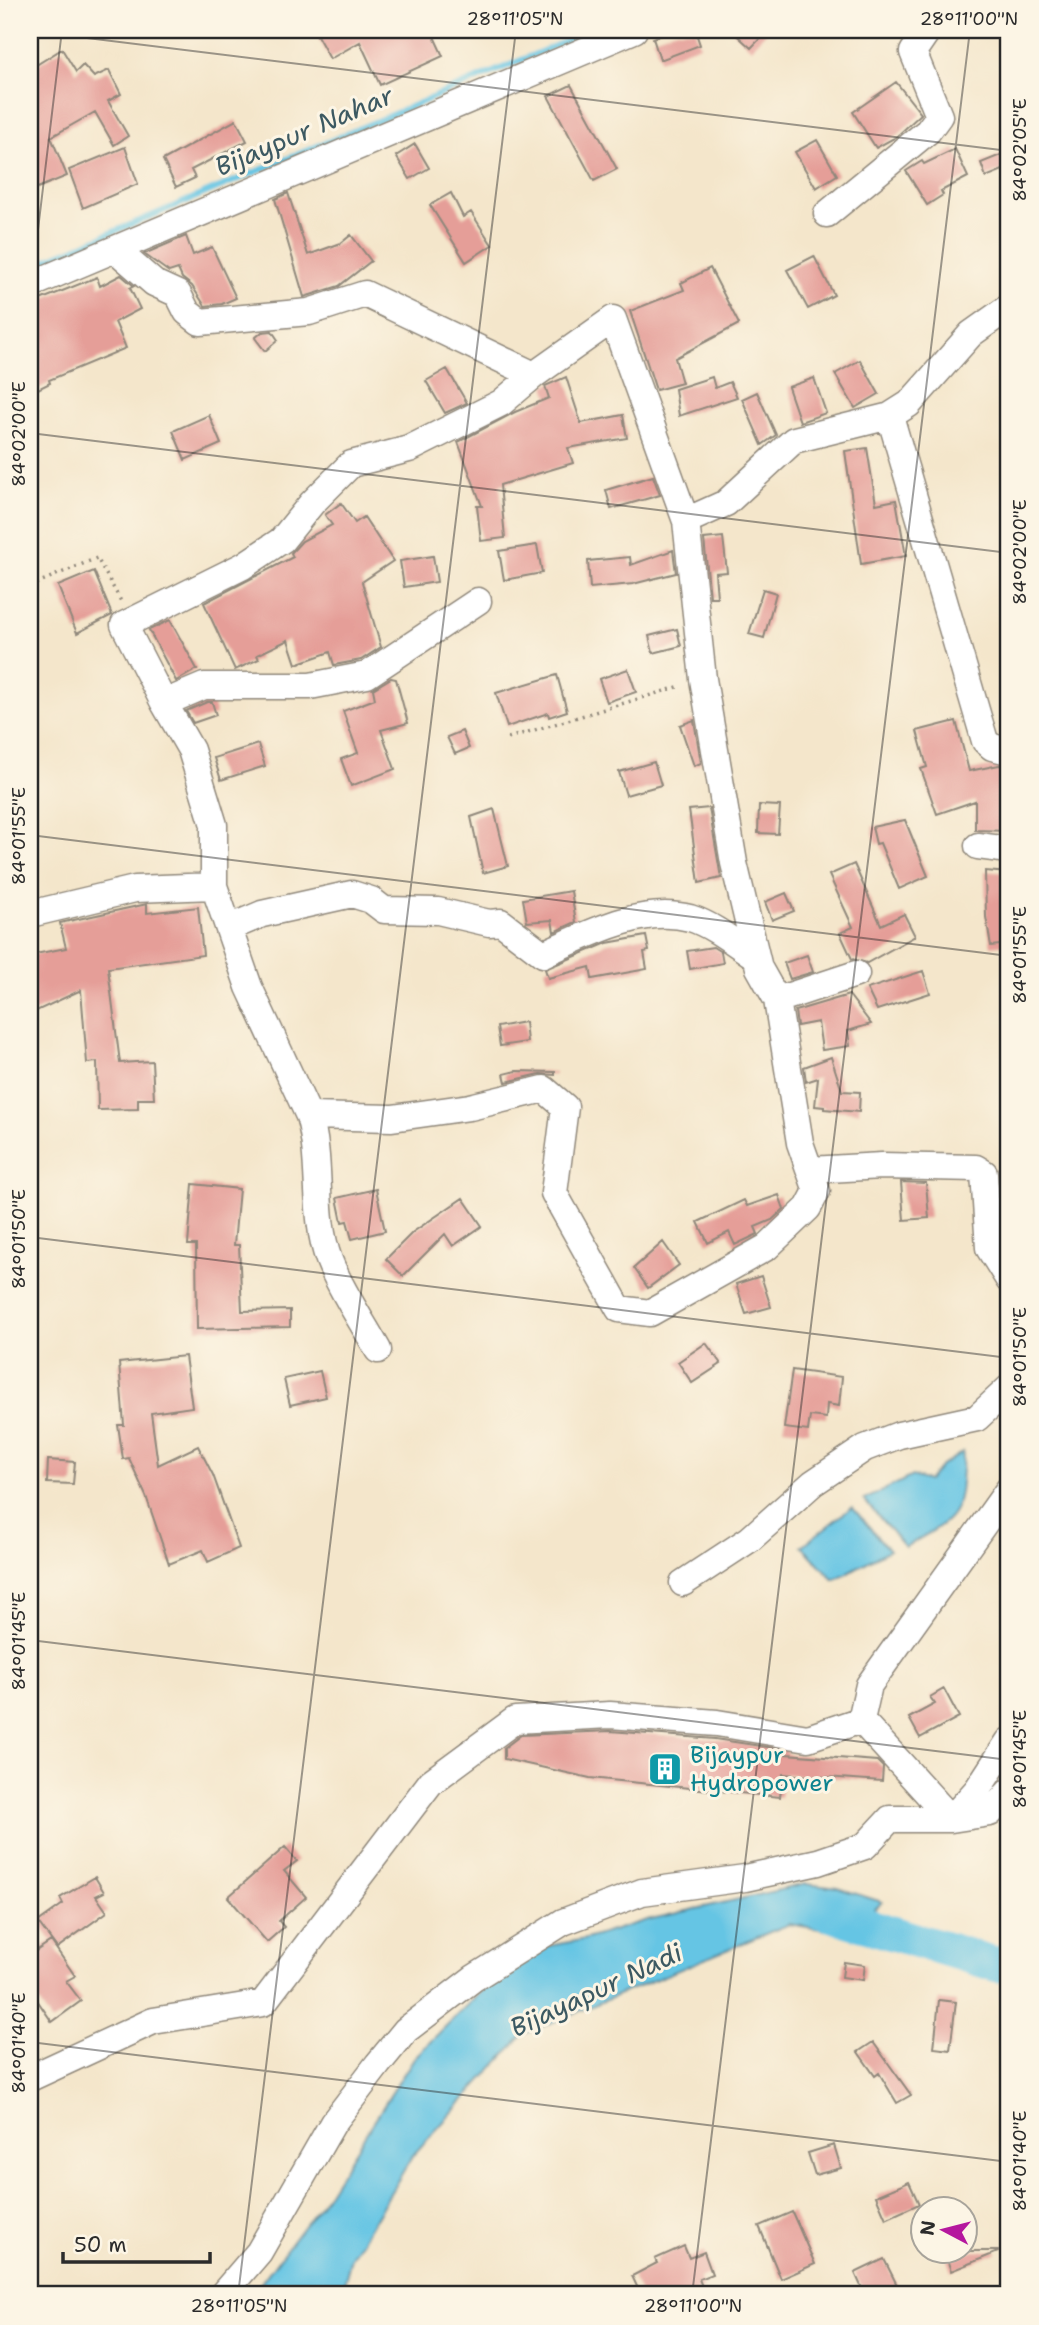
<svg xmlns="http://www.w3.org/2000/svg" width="1039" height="2325" viewBox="0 0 1039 2325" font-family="'Shantell Sans',sans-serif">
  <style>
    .water { fill: #65c5e4; stroke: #487888; stroke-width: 2 }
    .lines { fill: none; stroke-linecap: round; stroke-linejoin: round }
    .stream { stroke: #65c5e4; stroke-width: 6 }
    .river { stroke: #65c5e4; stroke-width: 35 }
    .building { fill: #e59e98 }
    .minor-casing { stroke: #90887b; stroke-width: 29 }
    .path { stroke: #90887b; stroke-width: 3.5; stroke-dasharray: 2 5; stroke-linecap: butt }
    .minor { stroke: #fff; stroke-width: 26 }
    .ticks { fill: none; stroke: #2b2b2b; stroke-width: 2; stroke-opacity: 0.45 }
    .labels { text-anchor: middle; stroke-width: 6; stroke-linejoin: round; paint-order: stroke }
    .culture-label { font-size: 24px; fill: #0d838f; stroke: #fcf5e5; text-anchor: start }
    .water-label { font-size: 26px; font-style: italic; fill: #3c5962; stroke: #fcf5e5 }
    .neatline { fill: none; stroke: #2b2b2b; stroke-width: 2.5 }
    .ticks-label { font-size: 18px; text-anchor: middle; fill: #2b2b2b }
  </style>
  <rect width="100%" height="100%" fill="#fcf5e5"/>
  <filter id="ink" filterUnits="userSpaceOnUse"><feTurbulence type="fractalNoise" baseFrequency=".0143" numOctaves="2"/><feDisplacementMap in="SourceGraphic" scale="14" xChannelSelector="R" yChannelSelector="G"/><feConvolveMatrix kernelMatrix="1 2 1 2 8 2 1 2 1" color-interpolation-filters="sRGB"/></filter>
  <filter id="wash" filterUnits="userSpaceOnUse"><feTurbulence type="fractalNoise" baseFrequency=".00686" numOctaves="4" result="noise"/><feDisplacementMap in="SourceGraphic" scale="28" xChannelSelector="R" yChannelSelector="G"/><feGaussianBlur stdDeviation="1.57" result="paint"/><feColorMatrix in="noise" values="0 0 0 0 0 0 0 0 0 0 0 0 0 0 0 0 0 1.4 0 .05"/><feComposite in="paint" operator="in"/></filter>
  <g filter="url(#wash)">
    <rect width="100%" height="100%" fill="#f4e6cb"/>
    <path class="water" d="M963,1452C959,1516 962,1515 905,1547L864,1500L912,1476L928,1481L940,1467Z
      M852,1507L889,1550L834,1580L802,1546Z
      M806,1884L838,1888L882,1902L852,1934L789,1924L524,2034L413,2155L351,2258L341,2295H252L329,2192L414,2058L521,1951L586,1939L647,1920Z"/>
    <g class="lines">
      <path class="stream" d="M30,267L593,30"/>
      <path class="river" d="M816,1910L998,1965L1009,1961"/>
    </g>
    <g id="blocks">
      <path class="building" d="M314,30H431L443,56L380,85L360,42L330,59Z
        M676,30H695L700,45L660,60L653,38Z
        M731,30H768L751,48Z
        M62,49L76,72L83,65L94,77L109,70L121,94L108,101L128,136L114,145L95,112L51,137L67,176L30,191V69Z
        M896,82L921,114L896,137L876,148L853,112Z
        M571,85L617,169L594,181L548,96Z
        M236,120L247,141L191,170L195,178L176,187L163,160Z
        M817,140L837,175L816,188L795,152Z
        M415,144L429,168L410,179L396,156Z
        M125,147L138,184L83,208L69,170Z
        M955,149L968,177L941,191L943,195L927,205L906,171L922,161L924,164Z
        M1003,154L1008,168L986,177L981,163Z
        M288,193L308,255L341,243L351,235L371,261L339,286L304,297L275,199Z
        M451,193L463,217L471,212L492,245L466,262L430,205Z
        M186,236L193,255L212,247L236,298L222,304L205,306L192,286L182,278L178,269L169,272L144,254Z
        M814,256L834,295L808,309L787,270Z
        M710,268L739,324L675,358L682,383L656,390L630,311L684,290L681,283Z
        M121,275L134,286L130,288L140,309L115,322L126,348L49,380L50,383L30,393V304L97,277L100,286Z
        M272,331L278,340L265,351L255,338L262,332Z
        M860,360L879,394L855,408L835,374Z
        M447,369L467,403L445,413L426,381Z
        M566,377L581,423L623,415L627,438L568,448L573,463L500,485L505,538L481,541L477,506H482L458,442L515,412L549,398L545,386Z
        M712,377L715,388L730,382L737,397L679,416L675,389Z
        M814,378L826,413L800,422L788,387Z
        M757,392L776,435L762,445L742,399Z
        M209,415L221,444L185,460L173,431Z
        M867,448L876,504L896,500L906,556L861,564L845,451Z
        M653,476L660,495L611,509L606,490Z
        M341,503L355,523L364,517L393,561L362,582L381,647L361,660L334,665L330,652L296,664L288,640L257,655L259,659L235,670L204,603L293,557L291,553L302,541L332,525L325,515Z
        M723,537L727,572L715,573L717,597H710L704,539Z
        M537,545L542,573L504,580L499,551Z
        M673,550L676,573L633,584L590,588L588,561L630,557L631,565Z
        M433,556L437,582L404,587L400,561Z
        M94,571L112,615L77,633L58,586Z
        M763,589L776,593L764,638L749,634Z
        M170,620L197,669L176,681L149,630Z
        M677,629L681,646L653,653L649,636Z
        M628,669L636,692L607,702L599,679Z
        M557,675L567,711L549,717L548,713L507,727L496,693Z
        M391,678L396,679L408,723L381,730L395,769L351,786L341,759L358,753L343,711L375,699L373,689Z
        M207,702H212L216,715L193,723L186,711Z
        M694,720L701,763L694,766L680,725Z
        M956,721L969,771L999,765L1009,766V831L975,830V801L937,814L921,769L927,767L917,731Z
        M462,731L469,748L455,754L447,737Z
        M258,744L265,766L221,780L214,758Z
        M654,762L661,785L626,795L619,772Z
        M759,805L780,806L778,834L758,833Z
        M709,808L721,878L699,883L689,810Z
        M494,809L508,866L483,873L471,817Z
        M905,820L928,876L899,889L880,843L876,844L872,827Z
        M854,864L881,925L904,914L915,936L867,963L852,959L840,933L853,927L829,875Z
        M985,871L1009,873V944L991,946L986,917Z
        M571,891L576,922L554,932L552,920L527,922L523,899Z
        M786,893L794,911L772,920L765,902Z
        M147,904V913L198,907L203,955L108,968L120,1063L152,1061L154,1099H138V1109L98,1110L97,1062L87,1063L81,990L30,1014V955L66,948L60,923Z
        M646,936L649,951L644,952L647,969L592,979L590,967L548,978L545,969L607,943Z
        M713,947L721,952L723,963L690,969L687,951Z
        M807,955L813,972L790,979L784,963Z
        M923,971L930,993L877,1010L867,989Z
        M849,995L871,1024L848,1031L850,1046L822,1050L818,1022L797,1026L795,1011Z
        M525,1022L527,1042L500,1046L497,1027Z
        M831,1057L842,1091L860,1092L859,1112L824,1109V1107L815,1106L818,1078L806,1082L804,1067Z
        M516,1071L555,1072V1075L540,1074L506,1082L504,1074Z
        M901,1182L926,1183L929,1218L904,1220Z
        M193,1184L239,1189L234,1245H239L242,1311L290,1310V1327L197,1329L196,1245H188Z
        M376,1189L385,1231L352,1239L347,1221L342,1222L337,1198Z
        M779,1195L784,1209L772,1220L755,1227L758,1234L735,1245L729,1232L708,1243L698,1222L744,1200L747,1206Z
        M463,1198L482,1226L453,1246L445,1234L403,1276L386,1259L413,1232Z
        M663,1242L679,1265L648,1288L634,1268Z
        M761,1276L771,1307L746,1314L736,1284Z
        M706,1343L721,1364L692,1383L678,1362Z
        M185,1356L192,1407L151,1413L158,1465L198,1446L213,1475L239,1548L208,1562L203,1550L169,1564L146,1496L129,1458L123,1459L118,1425H124L119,1363Z
        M792,1370L842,1377L839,1406L827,1404L826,1418L810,1416L808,1431L784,1428Z
        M320,1371L326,1397L290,1405L284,1379Z
        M48,1460L75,1462L73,1484L47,1483Z
        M944,1689L959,1717L920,1738L909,1718L935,1704L930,1697Z
        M610,1731L715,1739L787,1750L786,1754L877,1761L883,1767L882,1781L783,1774L780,1797L590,1778L504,1759V1748L521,1735Z
        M285,1847L297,1861L284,1871L306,1897L279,1921L284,1927L267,1942L228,1897Z
        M95,1877L104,1892L96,1896L107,1912L57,1948L38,1922L63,1904L60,1898Z
        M51,1941L75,1976L66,1981L81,2001L52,2022L37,2000L30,2006V1955Z
        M844,1962L865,1965L863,1980L842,1977Z
        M939,2000L956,2002L950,2050L934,2048Z
        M873,2042L911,2095L897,2103L879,2073L875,2076L858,2052Z
        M834,2145L841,2168L815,2175L808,2153Z
        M909,2182L919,2204L886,2219L876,2196Z
        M792,2212L815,2264L781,2279L759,2226Z
        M684,2246L689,2258L704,2252L712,2274L699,2279L703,2289L689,2295H641L632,2276L657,2263L655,2259Z
        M944,2251H998V2252L951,2271Z
        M884,2259L902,2295H865L855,2273Z"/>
    </g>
  </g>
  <g filter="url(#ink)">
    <use href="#blocks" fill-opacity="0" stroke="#90887b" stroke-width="2"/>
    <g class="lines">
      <g class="minor-casing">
        <path id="minor" d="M827,214L928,131L939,116L913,52L928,30
          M116,250L154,283L178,294L187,312L200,322L309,312L365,294L534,375L613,319L686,521L726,503L794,440L890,416L909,404L971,334L1009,307
          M30,285L634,30
          M890,416L985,741L992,747L1009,751
          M478,601L367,675L310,686H204L164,703L191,750L214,825V886L249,987L309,1116L392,1118L470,1107L544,1089L565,1107L554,1193L619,1309L650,1313L767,1247L808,1208L817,1191L800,1143L777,1000L759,968L734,863L703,679L686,521
          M164,703L124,625L243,566L282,540L312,503L351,464L409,449L501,403L534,375
          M978,846L1009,850
          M30,914L135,889L214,886
          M229,928L262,914L352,894L371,900L384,910L438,911L489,923L501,922L543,954C586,935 641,905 690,918C713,925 736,944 756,957
          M777,1000L856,974
          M309,1116C323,1163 312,1214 329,1260C341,1291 362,1321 378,1350
          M810,1170L882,1166L976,1168L984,1173L989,1248L1009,1280
          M1009,1489L869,1685L861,1720L951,1819L990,1813L1009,1792
          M683,1583L750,1539L813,1483L865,1448L899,1435L977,1418L1009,1388
          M30,2078L153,2021L263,2003L431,1782L515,1720L610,1715L717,1723L808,1738L861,1720
          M222,2295L259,2252L333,2123L378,2064L406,2030L474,1978L563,1922L642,1892L745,1878L818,1862L865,1846L890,1819H951L977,1790L1009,1741"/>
      </g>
      <path class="path" d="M30,586L97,558L122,603
        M508,738L681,686"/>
      <use href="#minor" class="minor"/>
    </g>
  </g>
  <path class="ticks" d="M30,31L1009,151M30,296L62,30M30,433L1009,553M30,835L1009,956M30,1237L1009,1358M30,1640L1009,1760M30,2042L1009,2162M238,2295L516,30M692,2295L970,30"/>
  <defs>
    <g id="building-square" transform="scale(1.75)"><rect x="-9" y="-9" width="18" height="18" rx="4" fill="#0f9aa8" stroke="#fcf5e5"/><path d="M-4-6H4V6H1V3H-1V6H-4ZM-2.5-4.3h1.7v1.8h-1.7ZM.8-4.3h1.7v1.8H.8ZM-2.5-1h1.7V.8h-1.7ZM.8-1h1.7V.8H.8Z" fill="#fff"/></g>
  </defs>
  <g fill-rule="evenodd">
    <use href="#building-square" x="665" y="1769"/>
  </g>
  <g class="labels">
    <g class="culture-label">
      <text x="690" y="1763">Bijaypur<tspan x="690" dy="28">Hydropower</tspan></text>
    </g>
    <g class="water-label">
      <text transform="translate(304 131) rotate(-23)" y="9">Bijaypur Nahar</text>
      <text transform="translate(596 1990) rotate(-25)" y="9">Bijayapur Nadi</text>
    </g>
  </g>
  <rect width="1039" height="2325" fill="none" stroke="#fcf5e5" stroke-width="77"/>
  <g transform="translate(944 2230) rotate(277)"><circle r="33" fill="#fcf5e5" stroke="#a8a49b" stroke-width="2"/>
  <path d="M0-5L12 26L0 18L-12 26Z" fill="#b5179e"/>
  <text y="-10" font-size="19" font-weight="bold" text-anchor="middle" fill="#2b2b2b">N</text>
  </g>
  <path d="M63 2252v10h147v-10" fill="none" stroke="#2b2b2b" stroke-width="3.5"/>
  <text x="74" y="2252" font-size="21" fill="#2b2b2b" stroke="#fcf5e5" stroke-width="5" paint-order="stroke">50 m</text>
  <rect x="38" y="38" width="962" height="2248" class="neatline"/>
  <g class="ticks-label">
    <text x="515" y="25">28°11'05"N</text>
    <text x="969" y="25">28°11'00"N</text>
    <text transform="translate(1020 150) rotate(-90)" y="6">84°02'05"E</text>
    <text transform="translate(19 434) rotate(-90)" y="6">84°02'00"E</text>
    <text transform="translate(1020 552) rotate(-90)" y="6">84°02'00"E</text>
    <text transform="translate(19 836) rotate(-90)" y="6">84°01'55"E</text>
    <text transform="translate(1020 955) rotate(-90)" y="6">84°01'55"E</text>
    <text transform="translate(19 1239) rotate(-90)" y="6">84°01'50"E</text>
    <text transform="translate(1020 1357) rotate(-90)" y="6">84°01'50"E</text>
    <text transform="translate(19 1641) rotate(-90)" y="6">84°01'45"E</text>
    <text transform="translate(1020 1759) rotate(-90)" y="6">84°01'45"E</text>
    <text transform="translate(19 2043) rotate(-90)" y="6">84°01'40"E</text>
    <text transform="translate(1020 2161) rotate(-90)" y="6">84°01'40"E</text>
    <text x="239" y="2312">28°11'05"N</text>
    <text x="693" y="2312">28°11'00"N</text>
  </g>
</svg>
